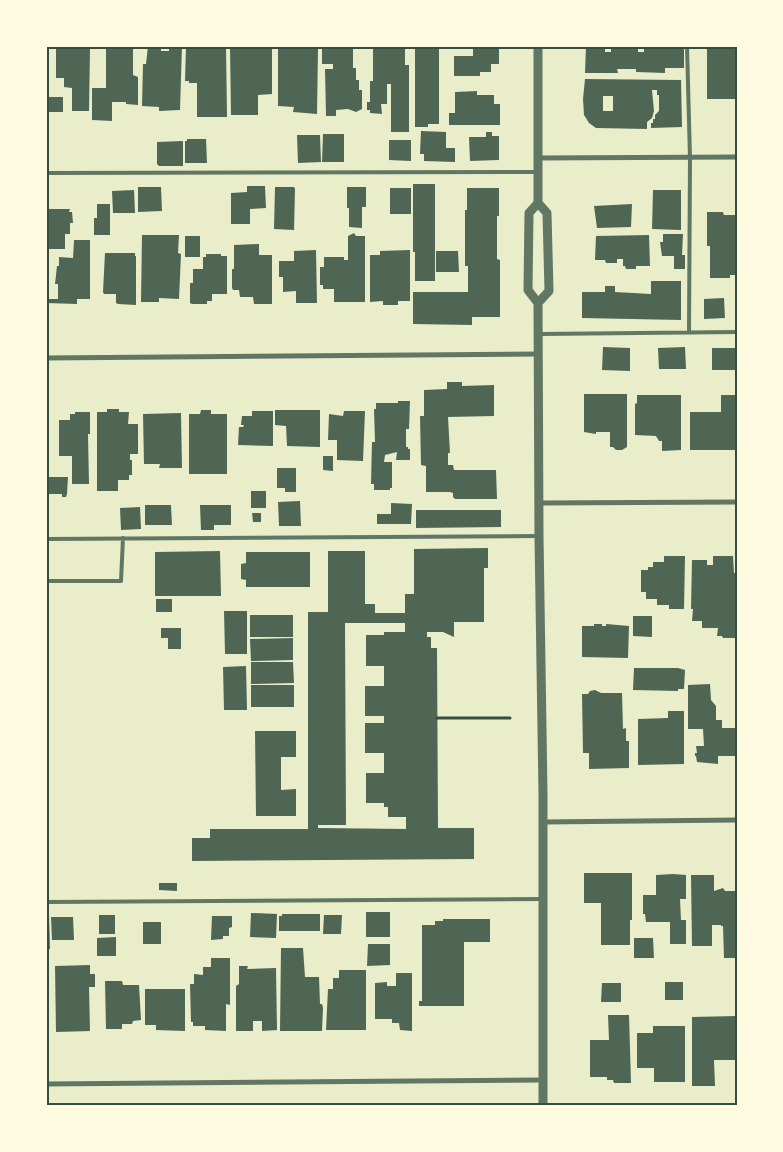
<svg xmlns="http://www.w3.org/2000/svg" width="783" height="1152" viewBox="0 0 783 1152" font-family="'Exo 2',sans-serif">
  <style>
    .building { fill: #4f6655; fill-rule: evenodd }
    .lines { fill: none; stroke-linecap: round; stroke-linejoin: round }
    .path { stroke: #344e41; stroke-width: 3 }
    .service { stroke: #617663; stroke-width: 4 }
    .minor { stroke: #617663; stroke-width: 5 }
    .tertiary { stroke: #617663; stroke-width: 9 }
    .neatline { fill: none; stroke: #344e41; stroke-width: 2 }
  </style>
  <rect width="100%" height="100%" fill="#e9edc9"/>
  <path class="building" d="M124,46V48H133V75L138,77V105L126,104V102H112V121L92,120V88H106V47Z
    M148,46H161V51H169V46H182L180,110L159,111V107L142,106L143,64H146Z
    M186,46H226L227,117H197V83H189V81H185Z
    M292,46L318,49L317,114L293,112L294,107L278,106V49H292Z
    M322,46H353V68H356V80H359V90H362V109L356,112L348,109L336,110V116H326L325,69H333V64H322Z
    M415,46H439V124H428V127H415Z
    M452,46H499V64H491V72H480V76H454V56H473V49H452Z
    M586,46H605V52H611V48H617V46H638V52H644V47L647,46H684V68H665V73L636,72V69H617L618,73H585Z
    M707,46H737V99H707Z
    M230,47H272V94L258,95V115H231Z
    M373,47L405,49V65H409V132H391V84H387V104H381L382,114L370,113V110H367V102H370V81H373Z
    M56,48H90L89,111H72V88L64,87V78H56Z
    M585,79L681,80L682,127L651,128V123H653V119H655V115L659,111V95H657V90H652L654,111L652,118L647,122V129L596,128L589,123L584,115L583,99ZM603,96H613V111H603Z
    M477,91V95H494V104H500V125H449V113H455V92Z
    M48,97H63V112H48Z
    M421,131L446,132V148H455V162L424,161V154H420Z
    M486,132H492V136H499V160L470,161L469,137H486Z
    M323,134H344V162H322Z
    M297,135H320L321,162L298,163Z
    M187,139H206L207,163H185V141H187Z
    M389,140H411V161L389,160Z
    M183,141V166H159L157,164V142Z
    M413,184H435V281H415V252H413Z
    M247,186H265L266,208L250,209V224H231V193L247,192Z
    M138,187H161L162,211L138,212Z
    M275,187H294L295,189L294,230L274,229Z
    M347,187H366V207H362V228L349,227V208H347Z
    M390,188H411V214H390Z
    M467,188H499V216H497V259L500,260V317H472V325L413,324V292H468V266H465V210H467Z
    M134,190L135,213H113L112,191Z
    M653,190H681V230L652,229Z
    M97,204H110V235H94V218H97Z
    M632,204L631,227L597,228L594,206Z
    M49,209H70L69,212H72L73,223H70V234H65V249H49Z
    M707,212H723L724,215H737V275H730V278H710V246H707Z
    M354,233L356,236H365V302H334V289H323V285H320V267H324V257H344V260H348V236Z
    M663,234H683L682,255H685V269H674V256H662L660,242H663Z
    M142,235H179L178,253L181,254L179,299L159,298V302H141Z
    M649,235L650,266H636V269H626L625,266H623V259H617V263H606L605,260H595L596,236Z
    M185,236H200V257H185Z
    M74,240H90V299H77V304L47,303V299H58V284H55L57,266H59V257L73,258Z
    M259,244V255H272V304H254L253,297H240L239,290H233L232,288V269H234V245Z
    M316,250L317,303H296V291L283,292V277H279V261H294V251Z
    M410,250V301H398V305H383V301L370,302V255H380V251Z
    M436,251H458L459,272H436Z
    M105,253H135V256H136V305L118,304L116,303V294H104L103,292Z
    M206,254H221V256H227V294H212V301H207V304H192L190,303V283H193V269H203V257H206Z
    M651,281H681V320L582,318V292H605V286H615V292L651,294Z
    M724,298L725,318L704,319V299Z
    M603,347L630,348V371L602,370Z
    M685,347L686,369H659L658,348Z
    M712,348H737V370H712Z
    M447,382H462V386L494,385V416L448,417L450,453H448V465H453L454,470H496L497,499H455L453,497V493L450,492H426V466L421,465L420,416H424V390L447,389Z
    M584,394H627V447L622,450H616L613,447H610V432H596V434L584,432Z
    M637,395H681V450L662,451V441H659L656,436L635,435V404L637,403Z
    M721,395H735L736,450H690V412H721Z
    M398,401H410L409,429H406V447H408V449H410V460H396L397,452L385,455L384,462H392V488H390V490H374V484H371L372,442H375L374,409H376V403H398Z
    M107,409H119V412H129L128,424H138V454H130V460H132V475H129V480H118V491H97V412H107Z
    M201,410H211V414H227V474H189V414H200Z
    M275,410H320V447L287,446L286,426L275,425Z
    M252,411H273V446L238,445L239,427H243L244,425H241L242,416H252Z
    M344,411H365L363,461L337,460V440H328L329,414L343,416Z
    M75,412H90V434H88L89,484H72V456H59V420H70V414H75Z
    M181,413L182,468H159L160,464H144L143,414Z
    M323,456H333V471L323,470Z
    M277,468H296V492H285V488H277Z
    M49,477H68L67,494L66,497H62V494H49Z
    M251,491H266V508H251Z
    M300,501L301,526H279L278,502Z
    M391,503L412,504L411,524H377V514H391Z
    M145,505H171L172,525H145Z
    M200,505H231V525H214V530H201Z
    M140,507L141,529L121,530L120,508Z
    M416,510H501V527L416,528Z
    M252,513H261V522H253Z
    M488,548V568H484V622H454V637L443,632H427V637H431V648H437L438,828H474V859L192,861V838H210V829H308V612H328V551H365V604H375V613H405V594H414V549ZM345,623H405V632H384V635H366V666H384V686H365V716H384V723H365V753H384V773H366V803H384V807H388V817H406V829L318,828V825H346Z
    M220,551L221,596H155V552Z
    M310,552V587H246V580L241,579V564L246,563V552Z
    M664,556H685L684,609H669V605H657V599H646V592H641V570H648V567H653V562H664Z
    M713,556H733L734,573H737V638H723L722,636H717L718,628H702V621H692L693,609H691L692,560H707V565H713Z
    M156,599H172V612H156Z
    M224,611H247V654H225Z
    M250,615H293V637H250Z
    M633,616H652V637L633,636Z
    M594,624H602V626H606V624L629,626L628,658L582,657V626H594Z
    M161,628H181V649H168V638H161Z
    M293,638V660L251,661L250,639Z
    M251,662H293L294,683L251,684Z
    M246,666L247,710H224L223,667Z
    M634,668H678L685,670L684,689H678V691L633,690Z
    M710,684L711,700L716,706V720H722V728H737V756H718V764L697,762L696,756H695V753H697L696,746H704L703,729H688V685Z
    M251,685H294V707H251Z
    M595,690L601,693H622L623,729L626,728V741H629V768L589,769V753H583L582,694H588L590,691Z
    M668,711H684V764L638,765V719L668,718Z
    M255,731H296V757H281V790L296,789V816H256Z
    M584,873H632V920H630V945H601V903H584Z
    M673,874L686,875V899H680L681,920H686V944H670V922H646L645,914H643V895H656V875Z
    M691,875H714V891L723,888L725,891H737V958H724L723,926H721V925H712V946H692Z
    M159,883H177V891L159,890Z
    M366,912H390V937H366Z
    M251,913L277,914L276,938L250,937Z
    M282,914H320V931H279V916H282Z
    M46,915H49L50,949H46Z
    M99,915H115V934H99Z
    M324,915H342L341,934H323Z
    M212,916H232V927L229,928V936H223V939L211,940Z
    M51,917H73L74,940H52Z
    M443,919H490V942H464V1006H419V1001H422V925H435V921H443Z
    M143,922H161V944H143Z
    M116,937V956H97V938Z
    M634,938H653L654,958H634Z
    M368,944H390V965L367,966Z
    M281,948H303L305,977H319L320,1004H322L323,1008L322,1031H280Z
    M211,958H230V1005L226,1004V1031L205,1030V1026H193V1022H191L190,984H194V974L203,975V967H211Z
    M90,965V974H95V987H89L90,1031L56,1032L55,966Z
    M239,966H248L247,969L276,968L277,1030L262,1031V1021H253V1031H236V986L239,984Z
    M339,970H366V1030H326L328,989H333V978H339Z
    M396,973H412V1031L400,1030L399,1023H392V1019H375V983L387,982V986H396Z
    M105,981H122L123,985H139L141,1020L133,1021L132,1024H122V1029H106Z
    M665,982H683V1000H665Z
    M602,983H621V1002H601Z
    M145,989H185V1031L156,1030V1025H145Z
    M608,1015H629L631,1083H614L613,1080H607V1077H590V1040H609Z
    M737,1016V1060H714L715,1086H692V1017Z
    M653,1026H685V1082H654V1068H637V1033H653Z"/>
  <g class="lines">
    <path class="path" d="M437,718H510"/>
    <path class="service" d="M687,46L690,158L689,332
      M46,173L537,172
      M539,334L737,332
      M46,539L539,536
      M46,581H121L123,538
      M46,902L542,899"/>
    <path class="minor" d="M539,158L737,157
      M46,358L539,354
      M539,503L737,502
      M543,822L737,820
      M46,1084L542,1080"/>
    <path class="tertiary" d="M538,46V203L529,213L528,290L538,303L539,536L543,794V1106
      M538,203L547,213L549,291L538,303"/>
  </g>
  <rect width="783" height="1152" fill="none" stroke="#fefae0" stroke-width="95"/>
  <rect x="48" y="48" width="688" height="1056" class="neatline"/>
</svg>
